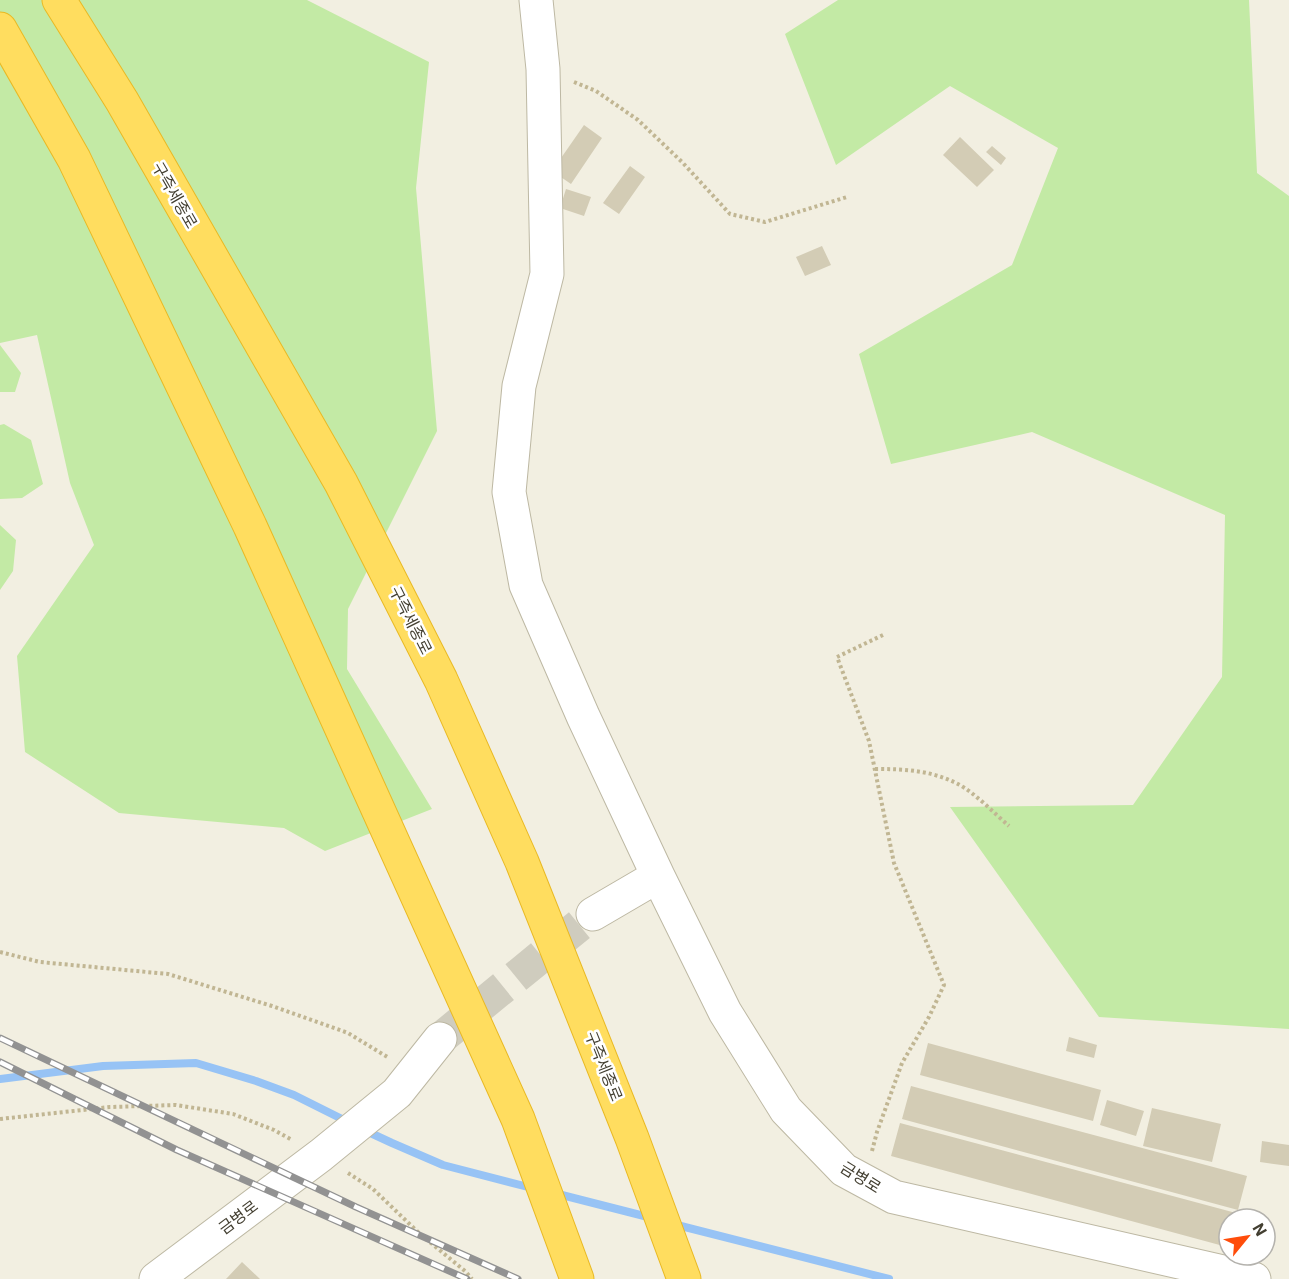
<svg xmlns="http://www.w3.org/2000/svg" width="1289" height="1279" viewBox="0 0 1289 1279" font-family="Roboto,'Noto Sans KR',sans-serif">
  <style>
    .green { fill: #c3eaa5 }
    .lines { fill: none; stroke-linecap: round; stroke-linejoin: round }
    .stream { stroke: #97c3f5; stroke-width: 8 }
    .building { fill: #d3ccb5 }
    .minor-tunnel { stroke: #cfccbe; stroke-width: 33; stroke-dasharray: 33 16; stroke-linecap: butt }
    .minor-casing { stroke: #bdb8a3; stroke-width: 35 }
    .highway-casing { stroke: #e9b924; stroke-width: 35 }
    .path { stroke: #c1b693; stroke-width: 4; stroke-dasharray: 3 3; stroke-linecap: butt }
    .minor { stroke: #fff; stroke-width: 33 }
    .highway { stroke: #ffdd5f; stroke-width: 33 }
    .rail-casing { stroke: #929292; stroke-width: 7 }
    .rail { stroke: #fff; stroke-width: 4.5; stroke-dasharray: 14; stroke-linecap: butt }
    .labels { text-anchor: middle; stroke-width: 5; stroke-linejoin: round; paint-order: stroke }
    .street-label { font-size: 16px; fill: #433f31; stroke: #fff }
  </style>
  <rect width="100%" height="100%" fill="#f2efe1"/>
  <path class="green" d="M0,0H307L429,62L416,188L437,431L348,609L347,669L432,809L325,851L284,828L119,813L25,752L17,656L94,545L70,483L37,335L0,343Z
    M838,0H1249L1257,173L1289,196V1029L1099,1017L950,807L1133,805L1222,677L1225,515L1032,432L891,464L859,354L1012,265L1058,148L950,86L836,165L785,34Z
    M0,345L21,373L15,392H0Z
    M4,424L31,440L43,484L22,498L0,499V425Z
    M0,525L16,540L13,571L0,590Z"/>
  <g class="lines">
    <path class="stream" d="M0,1079L103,1066L196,1063L256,1081L294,1095L350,1123
      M364,1130L392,1143L443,1165L536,1189
      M554,1193L652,1218
      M673,1224L889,1279"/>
  </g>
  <path class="building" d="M584,125L602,138L571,184L552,171Z
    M960,137L994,170L977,187L943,155Z
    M992,146L1006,158L1001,165L986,152Z
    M630,166L645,177L619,214L603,203Z
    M566,189L591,197L584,216L560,208Z
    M822,246L831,265L805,276L796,257Z
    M1069,1037L1097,1045L1094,1058L1066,1051Z
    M928,1043L1101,1090L1093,1121L920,1075Z
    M911,1086L1247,1176L1238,1210L902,1119Z
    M1107,1100L1144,1111L1136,1136L1100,1125Z
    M1152,1108L1221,1124L1212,1162L1143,1146Z
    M900,1123L1236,1213L1234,1219H1229V1239L1227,1247L891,1156Z
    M1262,1141L1289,1145V1166L1260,1162Z
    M242,1262L260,1279H226Z"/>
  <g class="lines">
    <path class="minor-tunnel" d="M440,1039L593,914"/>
    <g class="minor-casing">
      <path id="minor" d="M536,0L543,69L547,274L519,386L509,492L526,585L583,716L658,876
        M593,914L658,876L725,1012L786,1110L844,1170L894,1197L1254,1279
        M156,1279L321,1155L397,1093L440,1039"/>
    </g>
    <g class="highway-casing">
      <path id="highway" d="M59,0L122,101L341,483L441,680L522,862L632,1138L684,1279
        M0,29L74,159L250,526L518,1119L577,1279"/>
    </g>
    <path class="path" d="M574,82L596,91L638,120L682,162L730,214L765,222L847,197
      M875,769C905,769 930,770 958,784C975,793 994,813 1009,826
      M0,952L40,962L168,974L272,1006L348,1033L389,1058
      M0,1119L110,1107L176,1105L233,1114L274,1130L292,1140
      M872,1151L877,1132L902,1063L929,1017L944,985L894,863L869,741L837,657L883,635
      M348,1173L373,1189L420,1234L465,1271L472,1279"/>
    <use href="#minor" class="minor"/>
    <use href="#highway" class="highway"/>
    <g class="rail-casing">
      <path id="rail" d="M0,1038L356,1207L518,1279
        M0,1062L177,1150L467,1279"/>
    </g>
    <use href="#rail" class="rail"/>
  </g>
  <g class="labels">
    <g class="street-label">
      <text transform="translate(175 195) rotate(60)" y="6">구즉세종로</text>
      <text transform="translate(411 620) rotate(63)" y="6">구즉세종로</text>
      <text transform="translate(604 1066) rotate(68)" y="6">구즉세종로</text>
      <text transform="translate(861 1177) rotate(32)" y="6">금병로</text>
      <text transform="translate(238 1217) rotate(-37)" y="6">금병로</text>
    </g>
  </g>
  <g transform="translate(1247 1237) rotate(60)"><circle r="28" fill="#ffffff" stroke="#b4b2ad" stroke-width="1.5"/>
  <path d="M0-4.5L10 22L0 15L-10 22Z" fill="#ff4d0b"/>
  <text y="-9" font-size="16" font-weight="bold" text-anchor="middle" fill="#433f31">N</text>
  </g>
</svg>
